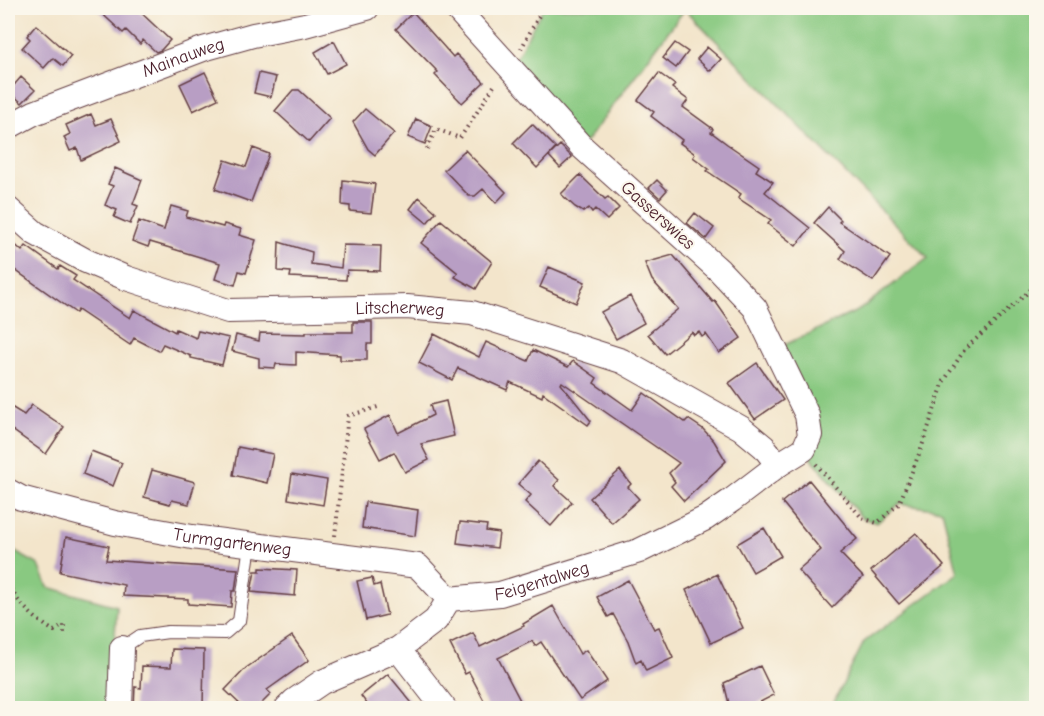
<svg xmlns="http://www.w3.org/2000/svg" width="1044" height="716" viewBox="0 0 1044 716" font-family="'Comic Neue',sans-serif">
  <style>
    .green { fill: #89c981; stroke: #6a7456; stroke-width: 1.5 }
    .building { fill: #b89ec4 }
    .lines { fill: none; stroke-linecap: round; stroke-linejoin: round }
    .service-casing { stroke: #633d43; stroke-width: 14 }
    .minor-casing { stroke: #633d43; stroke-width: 26 }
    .path { stroke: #633d43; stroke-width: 4; stroke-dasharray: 1.5 4.5; stroke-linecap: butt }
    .service { stroke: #fff; stroke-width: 12 }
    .minor { stroke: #fff; stroke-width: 24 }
    .labels { text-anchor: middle; stroke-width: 4.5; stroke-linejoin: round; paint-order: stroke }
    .street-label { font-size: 18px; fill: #4a1f2b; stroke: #fbf7ec }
  </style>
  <rect width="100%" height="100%" fill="#fbf7ec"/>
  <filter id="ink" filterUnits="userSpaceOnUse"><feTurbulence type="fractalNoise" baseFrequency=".0167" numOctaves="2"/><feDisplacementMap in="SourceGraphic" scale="12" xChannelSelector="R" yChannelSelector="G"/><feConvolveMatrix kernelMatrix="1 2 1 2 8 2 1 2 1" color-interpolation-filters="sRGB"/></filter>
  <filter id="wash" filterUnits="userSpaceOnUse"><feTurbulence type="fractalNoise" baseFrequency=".008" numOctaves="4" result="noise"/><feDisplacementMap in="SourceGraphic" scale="24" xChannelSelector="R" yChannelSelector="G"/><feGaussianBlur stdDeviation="1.35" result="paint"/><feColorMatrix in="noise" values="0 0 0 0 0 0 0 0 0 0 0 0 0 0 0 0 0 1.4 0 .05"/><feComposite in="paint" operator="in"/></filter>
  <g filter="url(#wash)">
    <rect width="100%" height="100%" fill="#f3e5cb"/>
    <path class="green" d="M543,8H1036V708H831L864,642L958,573L942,510L899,504L877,523L862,518L804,449L810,435L776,349L859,310L928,258L685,9L582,147L511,67Z
      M8,508L16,512L8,543Z
      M8,548L39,565L48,587L117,606L110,708H8Z"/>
    <g id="blocks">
      <path class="building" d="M96,8H136L170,40L161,50L156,52L143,40L140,44L126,30L123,33Z
        M413,12L453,57L456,54L484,82L462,103L435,75L438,72L396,29Z
        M36,25L71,56L63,66L53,58L44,68L22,48L30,39L27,36Z
        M334,41L346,64L327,74L315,52Z
        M675,43L688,52L676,68L663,58Z
        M707,47L721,59L710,71L697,59Z
        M205,72L218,99L193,111L180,84Z
        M259,73L276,77L271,97L254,93Z
        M659,73L675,85L672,88L688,100L683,107L713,129L711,132L727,144L759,166L756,171L773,182L765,192L810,228L796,246L768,224L771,220L738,198L741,194L707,171L709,169L693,157L695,154L680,143L682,140L651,116L654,112L638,100Z
        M21,77L35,90L22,103L9,91Z
        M293,90H299L330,118L309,142L275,111Z
        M365,109L394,133L375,155L368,149L353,122Z
        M91,114L96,125L111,119L121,141L81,160L77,148L70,151L64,137L70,134L66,125Z
        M416,119L432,126L425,144L408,137Z
        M532,124L556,148L537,168L513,143Z
        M560,145L572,157L560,168L549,156Z
        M253,148L269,154L251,202L215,189L225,160L246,167Z
        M465,150L506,192L496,203L483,189L475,196H469L444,170Z
        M115,168L142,180L133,204L138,206L130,224L114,217L117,210L105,205L113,186L108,184Z
        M580,175L605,199L608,197L619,208L607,220L595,209L592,212L589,208L583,212L575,207L561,194Z
        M343,180L375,184L371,213L350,211V206L342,205Z
        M657,180L667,190L660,198L649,188Z
        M419,197L436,212L427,223L410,209Z
        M171,206L188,211L186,217L223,227L224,224L241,229L239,235L256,240L246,273L239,271L235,285L215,279L220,263L150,242L148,247L132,241L139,221L164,230Z
        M828,207L841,220L839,222L890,257L873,281L840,259L845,251L814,223Z
        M695,213L714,228L706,239L687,223Z
        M441,220L492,262L476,289L455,277L458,273L421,243Z
        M8,238L22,251L26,246L58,269L60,266L76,276L73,280L130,318L134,310L175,332L176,329L196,338L198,331L229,338L222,365L191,358V356L163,344L159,351L134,338L130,345L78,310L76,313L8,265Z
        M279,242L312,252L311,264L341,268L343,245L381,246L380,271L347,270L346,280L290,277L291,272L278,271Z
        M673,255L713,302L715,301L741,338L719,353L706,334L702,337L699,332L694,335L692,332L665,354L648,334L678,309L652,280L645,263Z
        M549,267L585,282L576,303L540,287Z
        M630,296L644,323L616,339L601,312Z
        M353,322H372V344H367V360H340V355L296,352V365L276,364L275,368L259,367V358L232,351L236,335L259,341L260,333L306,334V332H353Z
        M434,334L479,357L486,342L528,361L533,350L568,367L573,361L597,378L594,383L632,410L644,393L685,422L688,419L703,429L714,441L726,461L684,501L671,486L675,482L669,473L679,463L562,382L561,384L591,421L588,425L543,393L542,397L510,382L507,390L458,368L452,380L419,363Z
        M757,363L783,400L755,419L729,383Z
        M446,401L454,436L421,444L429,460L405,472L394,452L380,459L364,429L390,415L398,433L433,415L430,405Z
        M8,405L24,415L32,405L64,427L46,454L8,427Z
        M238,447L273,454L267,483L233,475Z
        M91,451L122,463L113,486L83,474Z
        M538,461L559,480L554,486L572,502L551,526L525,502L531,495L518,484Z
        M152,470L195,482L189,504L172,500L170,504L144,497Z
        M620,470L631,484L628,487L639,499L612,523L590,498Z
        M292,474L327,480L323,505L288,499Z
        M809,480L857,539L840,553L863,577L832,608L798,570L821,550L782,502Z
        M365,502L418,510L415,536L362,528Z
        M460,522L487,525L486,531L499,533L497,548L457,543Z
        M764,528L781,556L753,572L737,544Z
        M916,533L944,566L899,604L871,571Z
        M66,537L109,546L106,560L238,569L235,591H232L231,607L188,604V599L123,596L124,585L60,572Z
        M260,568L297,570L295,596L251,592L255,571H260Z
        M717,574L743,628L711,643L686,590Z
        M372,578L374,586L380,584L387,615L366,620L357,581Z
        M628,580L654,629L659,627L673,658L646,671L641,660L636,663L628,641L613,614L608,617L597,597Z
        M553,606L580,654L586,650L607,681L580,700L541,642L535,646L532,641L498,658L524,708H488L469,672L465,674L450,644L473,633L480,647L524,626L523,624Z
        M292,636L309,660L267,690L271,694L257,708H244L225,690L246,668Z
        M172,649L204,650L203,708H134L135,687L141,688L142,666L171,667Z
        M760,666L774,695L758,703L761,708H730L724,683Z
        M388,674L416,708H370L361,696Z"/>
    </g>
  </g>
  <g filter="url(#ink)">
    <use href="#blocks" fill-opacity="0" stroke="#633d43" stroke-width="1.5"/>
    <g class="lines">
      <g class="service-casing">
        <path id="service" d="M122,648L140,636L168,632L225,633L239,621L250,545"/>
      </g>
      <g class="minor-casing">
        <g id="minor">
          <path id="s1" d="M8,127L34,113L203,49L253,35L305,25L367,8"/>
          <path id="s2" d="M8,209L35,233L86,261L126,278L228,311L407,307L472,313L622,361L741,428L764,447L778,465"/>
          <path id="s3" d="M8,491L21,498L115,523L192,537L418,566L449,599"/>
          <path d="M398,649L444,708"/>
          <path d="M120,708L122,648"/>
          <path id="s4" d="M287,708L294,701L322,682L398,649L436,620L449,599L500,594L639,551L706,518L732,500L778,465L804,449L810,435L807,415L755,308L719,270L582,147L456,8"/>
        </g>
      </g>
      <path class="path" d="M521,49L543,8
        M427,149L436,129L460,138L496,83
        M816,464L862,518L877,523L899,504L921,449L944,381L965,349L1036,285
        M335,536L348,416L381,406
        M8,587L10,586C15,602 40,623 54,631L64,625V635"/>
      <use href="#service" class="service"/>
      <use href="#minor" class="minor"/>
    </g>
  </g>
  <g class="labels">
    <g class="street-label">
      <text dy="6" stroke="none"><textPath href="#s1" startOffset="189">Mainauweg</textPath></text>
      <text transform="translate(658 215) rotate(42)" y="6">Gasserswies</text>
      <text dy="6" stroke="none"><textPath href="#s2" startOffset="417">Litscherweg</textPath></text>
      <text dy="6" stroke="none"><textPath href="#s3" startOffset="231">Turmgartenweg</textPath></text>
      <text dy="6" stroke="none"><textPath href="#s4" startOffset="294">Feigentalweg</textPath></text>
    </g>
  </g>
  <rect width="1044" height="716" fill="none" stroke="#fbf7ec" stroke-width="30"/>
</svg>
